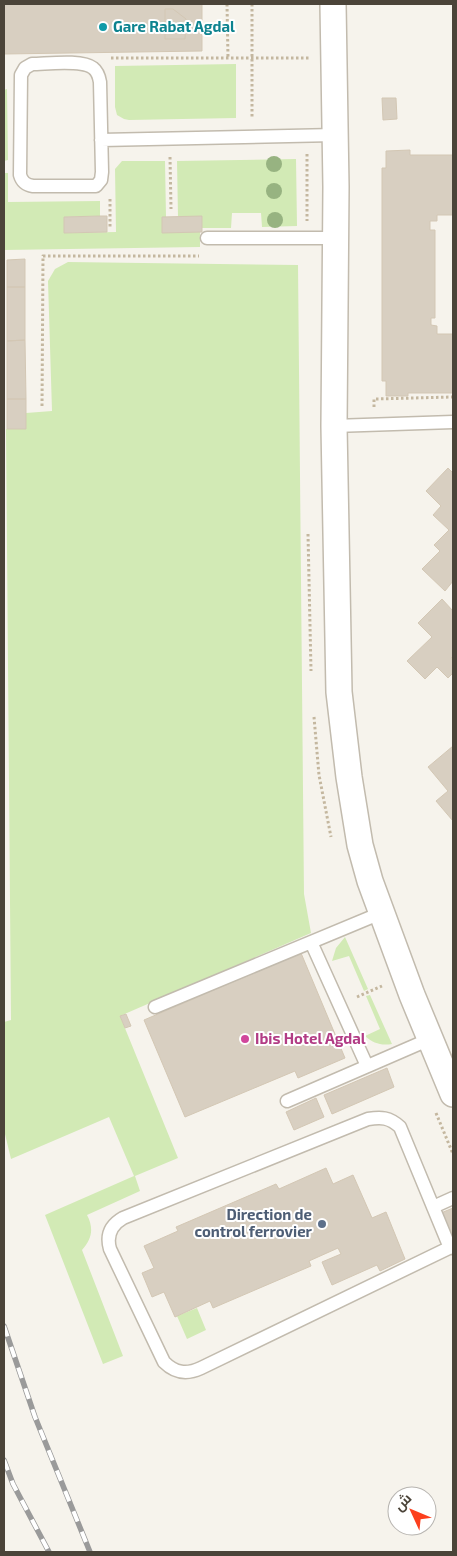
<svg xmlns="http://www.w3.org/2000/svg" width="457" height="1556" viewBox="0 0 457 1556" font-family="'Exo 2',Cairo,sans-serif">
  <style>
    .green { fill: #d2eab5 }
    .building { fill: #d8cfc1; stroke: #d3c7b4 }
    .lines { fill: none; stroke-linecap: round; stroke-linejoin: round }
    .service-casing { stroke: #c2bbae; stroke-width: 15 }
    .minor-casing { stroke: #c2bbae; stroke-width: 28 }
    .path { stroke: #c4b79f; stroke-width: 3; stroke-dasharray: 2.5 2.5; stroke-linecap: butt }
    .service { stroke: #fff; stroke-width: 12 }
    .minor { stroke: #fff; stroke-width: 25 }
    .rail-casing { stroke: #9a9a9a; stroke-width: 5.5 }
    .rail { stroke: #fff; stroke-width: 4; stroke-dasharray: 11; stroke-linecap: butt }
    .tree { fill: #97b381 }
    .culture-dot { fill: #0f9aa8; stroke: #fff; stroke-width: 2 }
    .hotel-dot { fill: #d1479c; stroke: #fff; stroke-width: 2 }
    .service-dot { fill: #5c6f8a; stroke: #fff; stroke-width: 2 }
    .labels { text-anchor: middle; stroke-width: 4; stroke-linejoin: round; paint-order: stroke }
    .culture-label { font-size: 15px; font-weight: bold; fill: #0d838f; stroke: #fff; text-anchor: start }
    .hotel-label { font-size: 15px; font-weight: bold; fill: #b23c85; stroke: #fff; text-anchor: start }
    .service-label { font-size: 15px; font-weight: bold; fill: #4e5e75; stroke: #fff; text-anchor: end }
  </style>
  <rect width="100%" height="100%" fill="#f6f3ec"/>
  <path class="green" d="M236,64V118L129,120L124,119L117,115L115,107V66Z
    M7,89L8,160L4,161V90Z
    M296,159L297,226L262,227L261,213H232L231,228H202L178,217L177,161Z
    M122,161H165L166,217H162L163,232H200V247L4,250V173H8V202L100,201V216L64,217L65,233L116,232L115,169Z
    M68,262L298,265L304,894L311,933L120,1016L178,1158L135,1176L140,1191L87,1215C94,1228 92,1239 82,1250L123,1356L103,1364L45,1215L134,1176L109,1117L11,1159L4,1130V1022L11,1020L6,429H26V413L52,411L48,281L55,269Z
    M345,937L368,989L364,991L349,956L332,961L336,948Z
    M370,995L392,1044C381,1046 373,1043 365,1036L380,1029L366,996Z
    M197,1308L206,1330L187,1339L177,1316Z"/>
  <path class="building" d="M4,4H202V51L4,54Z
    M165,9H173L186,19L185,39H165Z
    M382,98H396L397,119L383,120Z
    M410,150V155H453V215H437V221H430V230H435V318H431V325L437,326V334H453V393H408V396H386V381H382V168H386V151Z
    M100,216H107V232L64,233V217Z
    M202,216V232L162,233V217Z
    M25,259V287H7V260Z
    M7,287H25V340L7,341Z
    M25,340L26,399H7V341Z
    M7,399H26V429H7Z
    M448,468L453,473V581L445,591L422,569L440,551L434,545L449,530L433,515L441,506L426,491Z
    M442,599L453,611V656L451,658L453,661V673L448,678L437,667L425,679L407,661L432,637L418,623Z
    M453,746V821L436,801L448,791L428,767Z
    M301,953L345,1058L298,1078L295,1071L185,1117L144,1020Z
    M126,1014L131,1026L125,1028L120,1016Z
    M387,1068L394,1087L332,1114L324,1095Z
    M316,1098L324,1117L294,1130L286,1112Z
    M326,1168L333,1184L353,1175L372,1218L386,1212L405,1259L380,1271L377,1265L332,1285L322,1262L341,1254L338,1248L309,1261L311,1266L213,1308L210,1301L175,1317L164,1292L152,1297L142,1273L154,1268L144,1246L178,1231L176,1227L276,1184L279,1189Z
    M453,1208V1235L451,1237L441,1213Z"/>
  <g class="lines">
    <g class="service-casing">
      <path id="service" d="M32,64C46,64 82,59 93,68C97,71 99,76 100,82L102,172L101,180L96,186H33C26,185 22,182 20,175L21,75L25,68Z
        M101,140L335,135
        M207,238H335
        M334,426L453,422
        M311,942L367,1066
        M155,1007L381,913
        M287,1101L430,1039
        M433,1207L453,1198
        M450,1248L400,1127C389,1117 381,1117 368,1119L123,1218C111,1225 106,1235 110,1249L164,1362C175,1373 186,1375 201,1368L453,1246"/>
    </g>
    <g class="minor-casing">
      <path id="minor" d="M333,4L336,187L334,426L339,692L349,777L360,845L370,881L412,995L453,1094"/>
    </g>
    <path class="path" d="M227,4L228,58
      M252,4V118
      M111,58H309
      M307,154V221
      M170,157L171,209
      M110,199V227
      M42,406L43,256H199
      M374,407V399L453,397
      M308,534L311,671
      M314,717L319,775L331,837
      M357,997L382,986
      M436,1113L453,1154"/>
    <use href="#service" class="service"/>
    <use href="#minor" class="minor"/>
    <g class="rail-casing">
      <path id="rail" d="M4,1326L35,1417L90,1552
        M4,1460L13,1484L49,1552"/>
    </g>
    <use href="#rail" class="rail"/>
  </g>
  <g class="tree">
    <circle cx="274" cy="164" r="8"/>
    <circle cx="274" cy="191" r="8"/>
    <circle cx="275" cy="220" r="8"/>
  </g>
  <circle class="culture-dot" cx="103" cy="27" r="5"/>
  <circle class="hotel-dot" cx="245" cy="1039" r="5"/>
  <circle class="service-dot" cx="322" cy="1224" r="5"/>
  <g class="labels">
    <g class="culture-label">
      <text x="113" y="32">Gare Rabat Agdal</text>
    </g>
    <g class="hotel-label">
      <text x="255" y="1044">Ibis Hotel Agdal</text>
    </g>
    <g class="service-label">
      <text x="312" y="1220">Direction de<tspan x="312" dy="17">control ferrovier</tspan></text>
    </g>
  </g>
  <rect width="457" height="1556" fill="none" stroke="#4b4439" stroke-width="10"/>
  <g transform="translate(412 1511) rotate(314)"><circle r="24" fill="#ffffff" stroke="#b7b4b0"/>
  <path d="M0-4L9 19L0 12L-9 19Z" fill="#fc3f1d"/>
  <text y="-8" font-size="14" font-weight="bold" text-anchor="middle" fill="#4b4439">ش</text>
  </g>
</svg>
